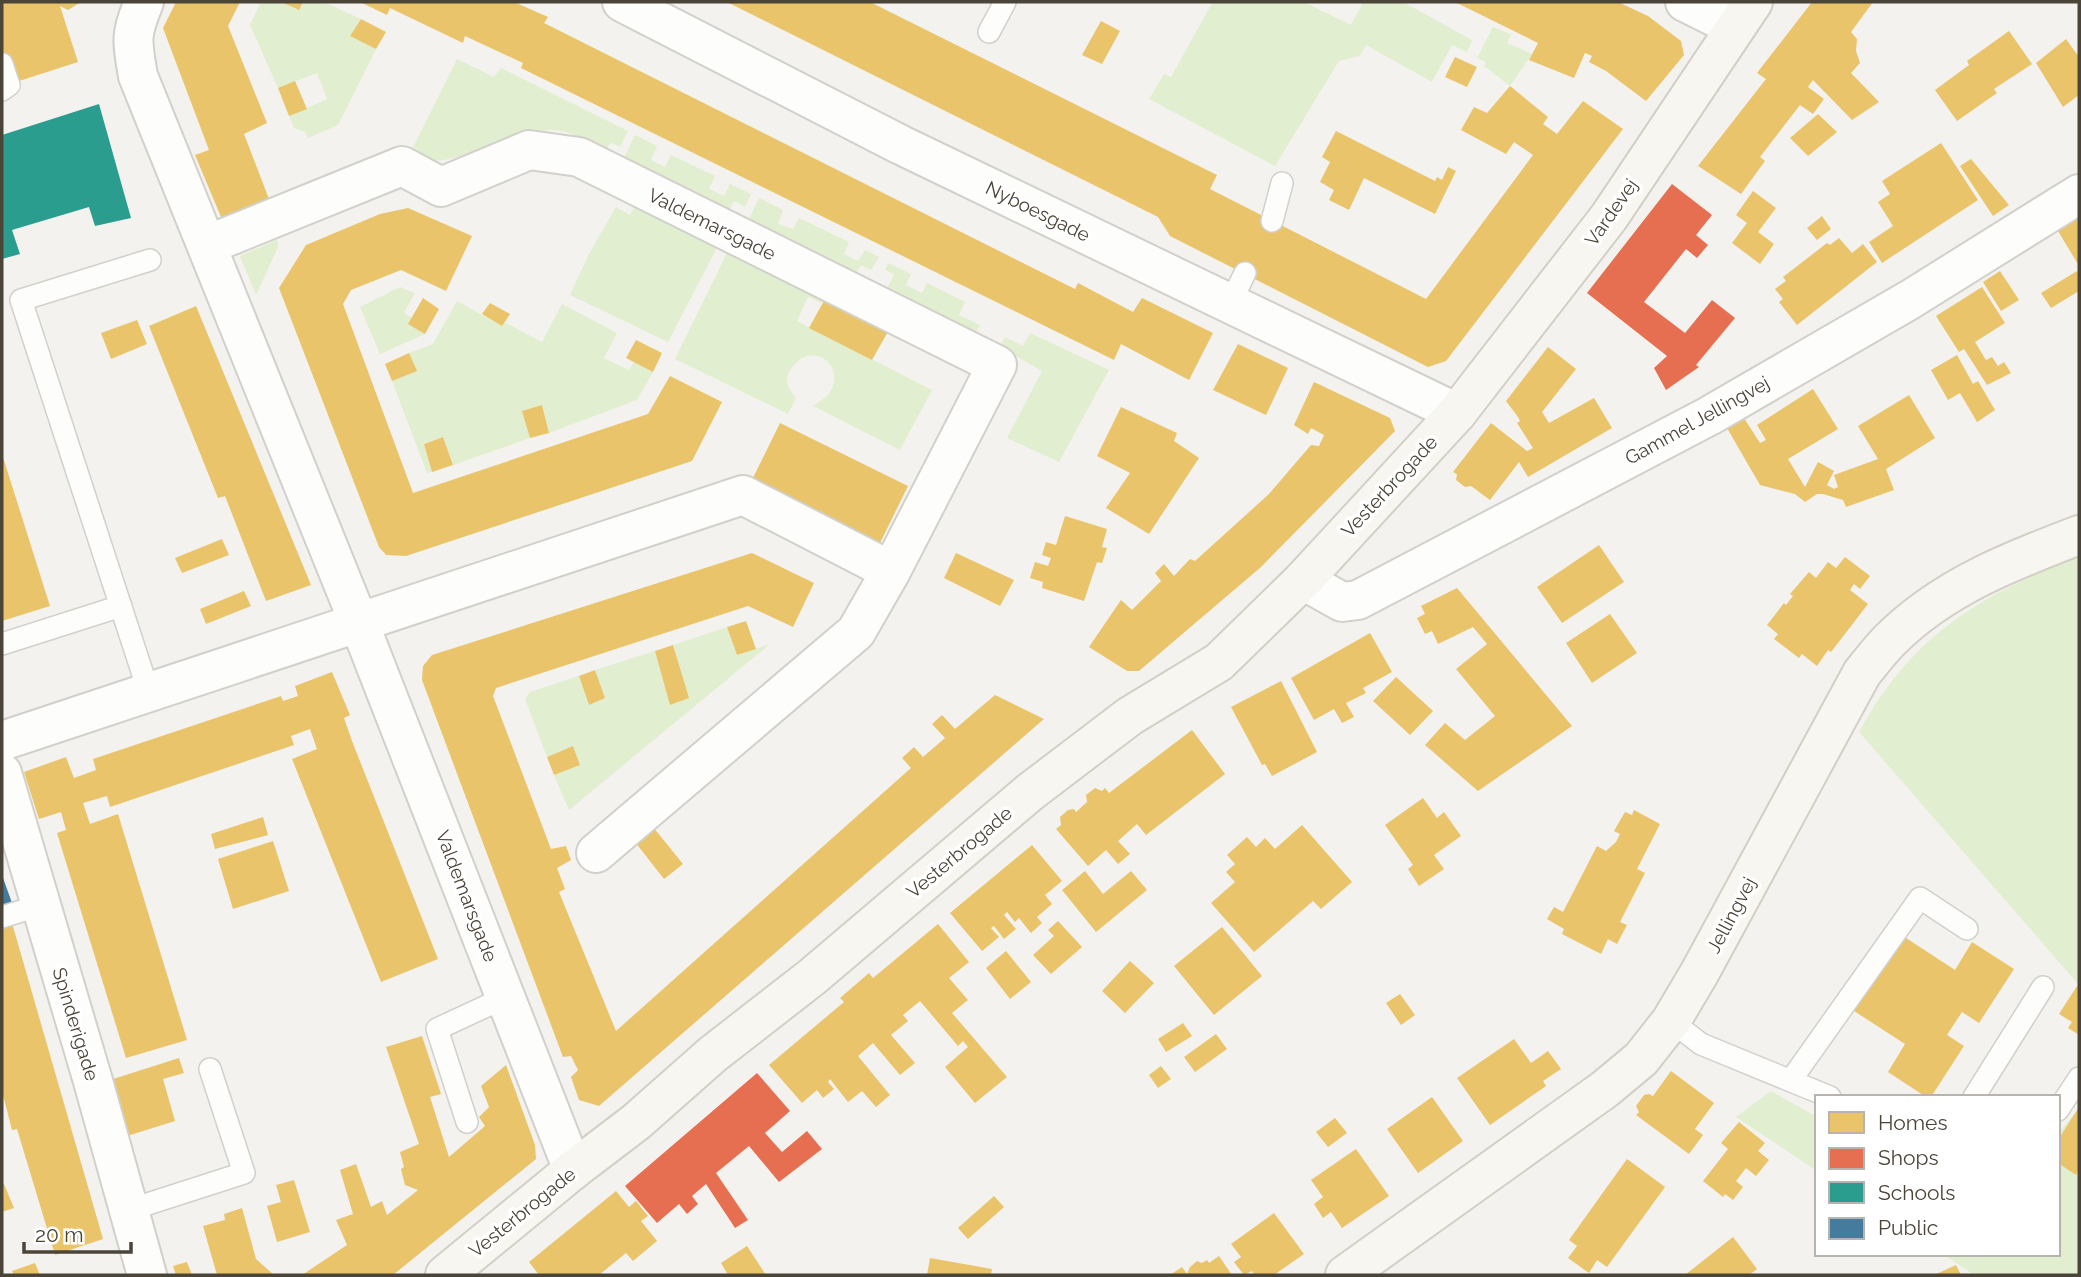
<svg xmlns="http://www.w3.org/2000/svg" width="2081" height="1277" viewBox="0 0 2081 1277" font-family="Raleway,sans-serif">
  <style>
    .green { fill: #e1eecf }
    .homes { fill: #e9c46a }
    .shops { fill: #e76f51 }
    .schools { fill: #2a9d8f }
    .public { fill: #457b9d }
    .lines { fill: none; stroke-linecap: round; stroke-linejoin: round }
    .service-casing { stroke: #d2d0cb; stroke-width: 24 }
    .minor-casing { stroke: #d2d0cb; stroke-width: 42 }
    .secondary-casing { stroke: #d3cfc5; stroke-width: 42 }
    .service { stroke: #fdfdfc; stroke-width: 21 }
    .minor { stroke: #fdfdfc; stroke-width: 38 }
    .secondary { stroke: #f7f6f1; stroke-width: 38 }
    .labels { text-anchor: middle; stroke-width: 7; stroke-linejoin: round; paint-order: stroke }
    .street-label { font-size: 19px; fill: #4b4439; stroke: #fff }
  </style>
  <rect width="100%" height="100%" fill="#f4f2ee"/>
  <path class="green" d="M261,2H281L298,10L303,2H324L361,19L350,36L376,49L338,125L308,138L305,132L294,128L289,116L327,99L317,73L278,88L250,25Z
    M1210,2H1304L1351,25L1363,2H1403L1472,40L1467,52L1452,45L1432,82L1366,45L1360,56L1339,61L1275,166L1149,99L1164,74L1171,77L1212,3Z
    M1493,27L1511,34L1507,43L1532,54L1510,86L1484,66L1486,62L1477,58Z
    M457,59L494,77L501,68L628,131L620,147L611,142L606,150C588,142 570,129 550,130C512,130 456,168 425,159C420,158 415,154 411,151Z
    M635,135L657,146L651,160L665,167L671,155L715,176L709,189L724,196L730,184L751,194L745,207L734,201L728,213L622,163Z
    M759,198L783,210L778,224L793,229L799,218L849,242L844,254L858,261L865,250L879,257L871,270L861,265L856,274L748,221Z
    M639,201L721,240L668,342L570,295L589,254L616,207L630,215Z
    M277,240L278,247L256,295L240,256Z
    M730,247L826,297L822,303L808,297L797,321L932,390L900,450L813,406C818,402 826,398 830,392C847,364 810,339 791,369C783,381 788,387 796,398L788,414L675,359Z
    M888,263L911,274L906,285L922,293L927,283L965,302L959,315L980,325L975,334L886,291L894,274L885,270Z
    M400,287L415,293L404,313L412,318L425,334L380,354L360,307Z
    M457,301L502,326L504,322L542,342L562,304L617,333L604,358L629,370L634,362L653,372L637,400L549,433L542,405L523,411L530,438L453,465L443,437L424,443L432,472L427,473L392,381L416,371L409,353L433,344Z
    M1030,333L1109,370L1059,462L1007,438L1042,371L1000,347L1005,337L1023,346Z
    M2079,557V985L1859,732C1911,636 1979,595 2079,557Z
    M727,627L737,655L770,644L569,810L554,775L580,765L573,746L547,757L525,699L530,692L579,676L589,705L605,698L595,670L655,651L671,705L688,698L673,645Z
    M1771,1091L1817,1117V1171L1736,1117Z
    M2079,1108V1275H1974L1943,1254H2058V1134Z"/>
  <path class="homes" d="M2,2H81L68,10L60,6L78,62L13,83L2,49Z
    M176,2H240L228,26L267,123L244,134L269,199L221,217L195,155L209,150L163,28Z
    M281,2H303L299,10Z
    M360,2H514L548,17L544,23L1075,289L1078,283L1133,312L1142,298L1213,333L1189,380L1121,344L1114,360L521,68L523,63L465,36L463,43L390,8L387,15Z
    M727,2H870L1217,175L1210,189L1426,299L1533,155L1514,142L1506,154L1461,130L1474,107L1487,113L1510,86L1548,117L1543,124L1557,134L1583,101L1623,129L1446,361L1428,367L1170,236L1158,217Z
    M1455,2H1618L1648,16L1681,41L1684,55L1646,101L1606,71L1589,62L1592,56L1585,53L1574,78L1529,60L1538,43Z
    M1812,2H1873L1851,32L1857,39L1856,51L1860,63L1851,73L1879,102L1852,120L1813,80L1808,87L1824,99L1813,114L1800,105L1760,157L1765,161L1741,194L1698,166L1766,79L1757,73Z
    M361,19L386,32L376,49L350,36Z
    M1101,21L1120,31L1102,64L1082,55Z
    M2009,31L2032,64L1994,89L1997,93L1957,121L1935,90L1969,65L1967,61Z
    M2066,39L2079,57V95L2063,107L2036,63Z
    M1455,57L1477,67L1467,87L1445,77Z
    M295,81L307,109L289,116L278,88Z
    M1818,114L1837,132L1808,156L1790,138Z
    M1336,131L1435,181L1437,177L1442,180L1448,167L1456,171L1435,214L1364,178L1349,210L1329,200L1334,190L1320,182L1330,162L1322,157Z
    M1941,143L1978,200L1882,263L1869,242L1893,226L1878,202L1890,194L1882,181Z
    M1971,159L2009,205L1993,216L1960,166Z
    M1753,191L1776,208L1758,232L1774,244L1760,264L1732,243L1747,223L1736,215Z
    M408,208L472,236L446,291L401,270L351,290L343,304L413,493L648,414L670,376L722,402L692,461L406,556L386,555L379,547L279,288L306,245L380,214Z
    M1822,216L1831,229L1817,240L1807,228Z
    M2079,218V266L2058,231Z
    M1839,238L1852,253L1863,244L1877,262L1797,325L1779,302L1783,299L1775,289L1786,281L1783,277L1827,243L1830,245Z
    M2000,271L2019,300L2001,311L1983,282Z
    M2077,271L2079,275V291L2051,308L2041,293Z
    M1982,287L2005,323L1975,342L1986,360L1992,357L1998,366L2004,362L2011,373L1987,385L1964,349L1959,352L1936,316Z
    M826,297L890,328L872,360L809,328Z
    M423,298L439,309L425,334L408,324Z
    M490,303L510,314L502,326L482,314Z
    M196,306L311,585L266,601L225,496L218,498L149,326Z
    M137,320L147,344L111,359L101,333Z
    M636,340L662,353L653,372L626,358Z
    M1238,344L1288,368L1266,415L1213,390Z
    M1548,347L1576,369L1542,412L1549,423L1594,398L1612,428L1528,477L1519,462L1490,500L1471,486L1465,487L1456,480L1457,474L1453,472L1491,423L1527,451L1533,448L1517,423L1520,421L1518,417L1506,401Z
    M409,353L417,371L392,381L385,364Z
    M1957,355L1973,384L1978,381L1995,410L1977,422L1960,393L1948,400L1931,370Z
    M1314,382L1390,418L1395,431L1261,567L1139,671H1127L1089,647L1121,600L1132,610L1161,581L1155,573L1164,564L1174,576L1190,559L1195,561L1269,494L1311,445L1319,446L1324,435L1311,428L1308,434L1294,425Z
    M1813,389L1838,429L1788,459L1805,487L1818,462L1834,471L1827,485L1834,489L1838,487L1834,475L1878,459L1858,426L1909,395L1935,438L1886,469L1894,490L1846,507L1843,500L1823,494H1817L1805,502L1795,494L1760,485L1727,428L1744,418L1760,443L1766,440L1757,425Z
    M542,405L549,433L530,438L522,411Z
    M1121,407L1177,433L1174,441L1199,458L1149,534L1106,508L1130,473L1097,456Z
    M780,423L908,486L880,543L752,480Z
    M443,437L453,465L432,472L424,444Z
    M2,454L50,606L2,621Z
    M1065,516L1107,529L1102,547L1107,548L1102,563L1097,562L1084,601L1042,588L1043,582L1030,578L1035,562L1048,566L1051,558L1042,555L1046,542L1056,545Z
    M222,539L229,555L182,573L175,558Z
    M1599,545L1624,582L1562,623L1537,587Z
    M752,553L814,583L793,627L748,606L496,688L493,696L551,849L566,846L571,860L557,868L565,889L559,892L616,1031L911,768L902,758L914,747L923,757L945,738L932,724L942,715L955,729L995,695L1044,719L599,1106L579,1100L571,1077L578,1070L571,1056L563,1057L422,680L423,666L432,655Z
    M956,553L1014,580L1000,606L944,578Z
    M1845,557L1870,576L1860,589L1854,584L1850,590L1868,604L1831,652L1828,650L1817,666L1802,654L1799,658L1774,639L1778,634L1767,625L1784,603L1786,605L1793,596L1790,594L1809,572L1816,578L1828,562L1836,568Z
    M1457,588L1572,726L1478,791L1425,745L1445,723L1465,740L1495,716L1456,669L1487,644L1473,627L1438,644L1432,631L1425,634L1417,618L1425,614L1421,606Z
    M244,591L251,606L206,624L200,609Z
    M1610,614L1637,653L1592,683L1566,643Z
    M746,621L756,649L737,655L727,627Z
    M1370,633L1392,672L1363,688L1366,693L1346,703L1354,717L1342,723L1334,709L1314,720L1291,678Z
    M673,645L689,698L670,705L655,651Z
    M595,670L605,698L589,705L579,676Z
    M332,672L350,715L344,718L352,741L438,959L381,982L292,759L317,749L310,729L291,736L294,745L110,807L107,796L83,803L90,824L118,814L187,1040L126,1058L57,833L66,830L61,812L39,819L24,772L66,757L74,778L96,770L93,759L281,696L283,701L298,696L295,686Z
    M1396,677L1433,711L1410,735L1373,701Z
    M1281,681L1317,752L1272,776L1265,764L1262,765L1231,707Z
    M1192,730L1225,774L1146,835L1137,824L1118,841L1130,854L1118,864L1106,850L1088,866L1056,829L1061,825L1060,817L1068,810L1074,809L1076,812L1087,802L1086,795L1095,788L1102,791L1105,788L1109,793Z
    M573,746L580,765L554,775L547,757Z
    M1423,798L1437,818L1444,812L1461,836L1434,855L1444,869L1419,886L1408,869L1413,865L1385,825Z
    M1634,810L1660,824L1637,869L1645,873L1620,922L1627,925L1617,944L1608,939L1601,954L1562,934L1564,929L1547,919L1554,907L1563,912L1597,846L1606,851L1616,842L1620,834L1614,831L1625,812L1632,815Z
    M263,817L268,835L215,849L211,834Z
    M1302,825L1352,882L1321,909L1313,901L1254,952L1211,903L1235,882L1226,872L1235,864L1227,855L1247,837L1256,847L1265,838L1275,849Z
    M653,827L683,864L664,879L635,842Z
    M273,841L289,891L233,909L218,859Z
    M1032,845L1062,881L1045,895L1052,904L1037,917L1042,923L1031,933L1019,918L1015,922L1007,912L1004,915L1016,929L1004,939L994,926L991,928L999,937L982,951L950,913Z
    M1085,871L1103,894L1131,871L1147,890L1096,932L1062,890Z
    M1058,921L1082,947L1051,974L1033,955L1054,936L1048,930Z
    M12,923L103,1239L55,1255L17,1129L12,1130L2,1091V926Z
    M938,924L969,962L949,978L968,1000L952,1013L1007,1077L975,1103L945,1067L968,1047L963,1041L958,1046L920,1001L903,1015L908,1021L891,1035L915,1063L900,1075L873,1043L858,1056L890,1095L876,1107L862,1091L848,1102L830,1079L828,1082L834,1089L823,1098L817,1090L802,1103L769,1065L844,1002L840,998L869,973L873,978Z
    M1222,927L1262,976L1214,1015L1174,966Z
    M1903,936L1955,970L1972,942L2014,969L1979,1023L1962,1012L1947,1035L1964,1046L1931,1097H1926L1888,1072L1905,1044L1854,1011Z
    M1006,951L1031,982L1010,999L986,968Z
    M1130,961L1154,983L1125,1013L1102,991Z
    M2077,986L2079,987V1035L2068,1028L2072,1022L2059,1014Z
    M1400,994L1415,1015L1401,1025L1386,1003Z
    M1183,1023L1192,1036L1166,1052L1158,1039Z
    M1216,1034L1227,1049L1195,1072L1184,1057Z
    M422,1036L441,1094L430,1097L449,1157L485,1126L479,1117L489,1107L481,1086L506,1065L535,1145L536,1159L393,1275H302L347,1245L336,1220L353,1214L340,1170L356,1164L371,1207L382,1201L387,1215L418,1190L405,1185L401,1169L404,1167L400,1152L419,1144L386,1047Z
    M1514,1039L1531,1063L1548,1051L1561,1069L1543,1081L1546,1086L1490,1125L1457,1078Z
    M179,1058L184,1073L163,1079L175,1121L127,1136L110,1080Z
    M1161,1066L1171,1079L1158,1088L1149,1075Z
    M1671,1071L1714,1103L1695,1129L1703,1135L1689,1154L1636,1115L1639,1112L1636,1106L1644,1095L1649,1094L1653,1096Z
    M1432,1097L1463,1141L1418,1173L1387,1129Z
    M2079,1107V1169L2076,1175L2058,1163V1140Z
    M1335,1118L1347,1133L1328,1147L1316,1132Z
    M1739,1122L1765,1143L1758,1151L1769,1160L1756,1176L1746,1168L1736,1181L1743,1187L1733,1200L1725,1194L1723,1197L1703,1181L1728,1149L1721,1143Z
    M1356,1149L1389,1196L1342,1228L1331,1212L1323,1218L1314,1204L1323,1197L1311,1180Z
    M1627,1159L1665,1187L1607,1267L1597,1260L1589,1273L1568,1258L1577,1246L1569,1240Z
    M294,1180L310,1232L277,1242L267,1206L281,1202L276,1185Z
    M4,1184L14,1208L2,1212V1185Z
    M616,1191L629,1207L636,1201L648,1216L641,1221L657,1241L633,1261L626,1253L599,1275H539L529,1262Z
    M994,1196L1004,1207L968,1239L958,1228Z
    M242,1208L256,1259L274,1275H217L203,1226L225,1220L224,1214Z
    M1274,1213L1304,1254L1274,1275H1254L1252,1271L1244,1275L1234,1262L1241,1257L1231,1244Z
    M1733,1237L1757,1269L1749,1275H1685Z
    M747,1246L766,1275H728L721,1263Z
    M1219,1256L1232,1275H1170L1182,1267L1187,1274L1190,1267L1197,1261L1202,1263L1207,1260L1209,1263Z
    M930,1258L992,1269L991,1275H927Z
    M187,1262L192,1275H176L173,1266Z
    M35,1263L40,1275H14L12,1271Z
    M1956,1265L1961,1275H1934Z"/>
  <path class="shops" d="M1672,184L1712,215L1696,235L1708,245L1697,258L1686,249L1644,302L1685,333L1712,300L1735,318L1696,365L1699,367L1666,390L1654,368L1667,356L1587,293Z
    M757,1073L790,1111L765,1133L782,1152L807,1131L822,1149L779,1182L749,1146L716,1173L748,1220L735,1228L706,1184L692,1196L698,1204L687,1214L679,1204L657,1223L625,1186Z"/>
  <path class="schools" d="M99,104L131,218L95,226L89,207L12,230L20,254L2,259V135Z"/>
  <path class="public" d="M2,875L12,903L2,906Z"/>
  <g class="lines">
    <g class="service-casing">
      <path id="service" d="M989,32L1005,2
        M2,64L9,85L2,90
        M1272,221L1282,183
        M1230,304L1245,273
        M2,644L121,606
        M149,693L21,300L150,260
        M2,917L41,905
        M1671,1021L1701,1044L1830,1097
        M1791,1080L1920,898L1967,929
        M1974,1097L2043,987
        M2058,1110L2079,1078
        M467,1122L437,1029L506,997
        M129,1210L244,1173L210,1069"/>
    </g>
    <g class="minor-casing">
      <path id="minor" d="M144,2C130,35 132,41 138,76L359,623L573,1170
        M622,2L901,145L1457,413
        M1685,2L1735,27
        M207,245L402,166L441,187L529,150L579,157L997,365L891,571L856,632L596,853
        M1303,580L1342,602L1358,600L1709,416L1911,299L2079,194
        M2,741L743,495L891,571
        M2,773L93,1081L147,1275"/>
    </g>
    <g class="secondary-casing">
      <path id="secondary" d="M445,1275L573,1170L636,1122L713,1054L812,977L1030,792L1130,716L1219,662L1303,580L1457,413L1609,217L1753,2
        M1345,1275L1605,1089L1641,1059L1671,1021L1700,972L1862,673C1871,662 1880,650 1890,640C1943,587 2011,561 2079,535"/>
    </g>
    <use href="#service" class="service"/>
    <use href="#minor" class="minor"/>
    <use href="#secondary" class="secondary"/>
  </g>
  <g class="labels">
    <g class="street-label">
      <text transform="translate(1038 211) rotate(26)" y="7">Nyboesgade</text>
      <text transform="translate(1611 212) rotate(-55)" y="7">Vardevej</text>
      <text transform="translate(712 224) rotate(26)" y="7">Valdemarsgade</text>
      <text transform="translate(1697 420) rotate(-29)" y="7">Gammel Jellingvej</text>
      <text transform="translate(1389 486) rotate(-47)" y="7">Vesterbrogade</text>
      <text transform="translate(959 852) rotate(-40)" y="7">Vesterbrogade</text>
      <text transform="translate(467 896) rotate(69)" y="7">Valdemarsgade</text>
      <text transform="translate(1731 915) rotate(-62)" y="7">Jellingvej</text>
      <text transform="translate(76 1024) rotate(73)" y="7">Spinderigade</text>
      <text transform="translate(522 1212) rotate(-39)" y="7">Vesterbrogade</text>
    </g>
  </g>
  <rect width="2081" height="1277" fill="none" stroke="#4b4439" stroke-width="7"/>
  <rect x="1815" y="1095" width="245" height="161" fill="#ffffff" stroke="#b7b4b0" stroke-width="2"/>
  <rect x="1829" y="1112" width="35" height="21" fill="#e9c46a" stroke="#b7b4b0" stroke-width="2"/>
  <text x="1878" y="1130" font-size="21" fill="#4b4439">Homes</text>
  <rect x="1829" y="1148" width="35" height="21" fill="#e76f51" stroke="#b7b4b0" stroke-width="2"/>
  <text x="1878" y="1165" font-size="21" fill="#4b4439">Shops</text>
  <rect x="1829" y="1182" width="35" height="21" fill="#2a9d8f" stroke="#b7b4b0" stroke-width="2"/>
  <text x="1878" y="1200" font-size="21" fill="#4b4439">Schools</text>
  <rect x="1829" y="1218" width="35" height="21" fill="#457b9d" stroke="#b7b4b0" stroke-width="2"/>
  <text x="1878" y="1235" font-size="21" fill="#4b4439">Public</text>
  <path d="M24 1242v10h107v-10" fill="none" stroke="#4b4439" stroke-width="3.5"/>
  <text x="35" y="1242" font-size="21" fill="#4b4439" stroke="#ffffff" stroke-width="5" paint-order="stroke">20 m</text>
</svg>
